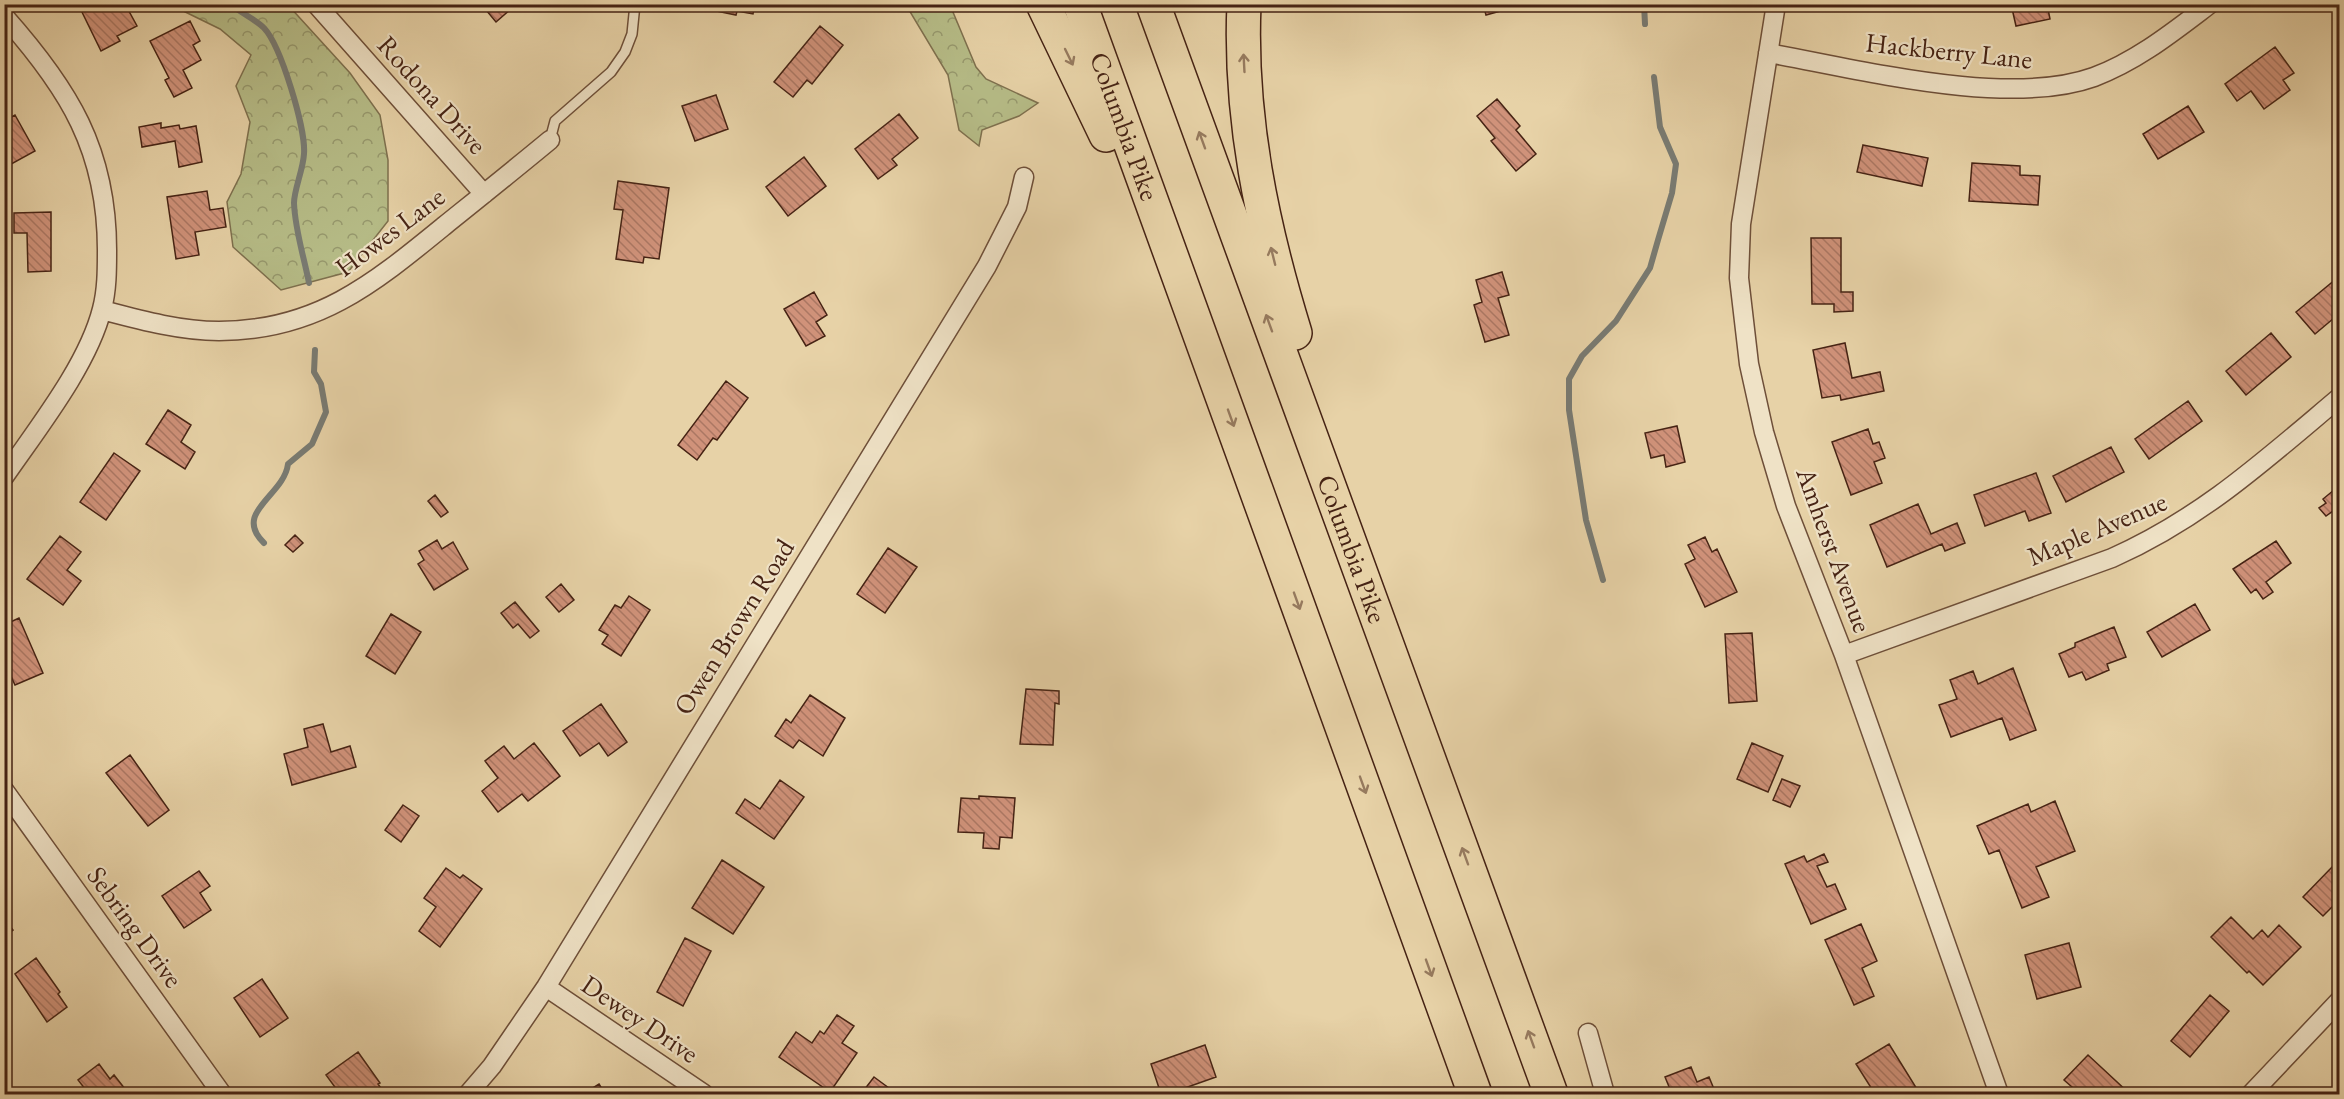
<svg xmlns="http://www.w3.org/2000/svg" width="2344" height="1099" viewBox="0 0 2344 1099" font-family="'EB Garamond',serif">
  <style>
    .forest { fill: url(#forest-crowns); stroke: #7e704e; stroke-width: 1.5 }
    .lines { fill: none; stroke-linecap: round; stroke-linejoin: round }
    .stream { stroke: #797b73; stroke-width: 6 }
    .building { fill: url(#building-back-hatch); stroke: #462314; stroke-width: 1.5 }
    .lane-casing { stroke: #6e4f39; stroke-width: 12 }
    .street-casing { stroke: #6e4f39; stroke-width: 21 }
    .highway-casing { stroke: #462314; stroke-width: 36 }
    .lane { stroke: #efe2c6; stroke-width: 9 }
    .street { stroke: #efe2c6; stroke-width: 18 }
    .highway { stroke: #e7d2a7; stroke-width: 33 }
    .oneway { stroke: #967a5e }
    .labels { text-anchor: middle; stroke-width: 4.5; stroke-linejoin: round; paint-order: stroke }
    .street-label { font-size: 27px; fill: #462314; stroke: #efe2c6 }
  </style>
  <defs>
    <pattern id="forest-crowns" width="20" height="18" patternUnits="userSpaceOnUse" patternTransform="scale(1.5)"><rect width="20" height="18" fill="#b6bc87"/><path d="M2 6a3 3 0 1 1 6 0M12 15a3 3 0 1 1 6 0" fill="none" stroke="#96986d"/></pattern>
    <pattern id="building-back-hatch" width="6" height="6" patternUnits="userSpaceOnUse" patternTransform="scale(1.5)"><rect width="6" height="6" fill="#d0927a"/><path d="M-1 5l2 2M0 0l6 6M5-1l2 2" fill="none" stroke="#ab7763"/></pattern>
  </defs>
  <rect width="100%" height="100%" fill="#e7d2a7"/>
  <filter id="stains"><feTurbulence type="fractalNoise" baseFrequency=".00333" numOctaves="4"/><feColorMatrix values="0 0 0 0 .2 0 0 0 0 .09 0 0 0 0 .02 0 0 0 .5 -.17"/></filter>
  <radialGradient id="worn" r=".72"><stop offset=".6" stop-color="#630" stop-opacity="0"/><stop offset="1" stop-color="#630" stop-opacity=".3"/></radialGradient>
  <path class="forest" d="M171,5H288L350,73L380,115L388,160V221L348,272L281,290L233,247L227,202L241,174L250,122L236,86L251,55L220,29Z
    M906,5H950L976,67L986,79L1038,103L1019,116L982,130L979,146L959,130L948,75Z"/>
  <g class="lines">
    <path class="stream" d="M230,4C241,13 255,19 264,28C281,46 306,129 304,154C303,170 294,190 294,203C295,230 304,257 309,283
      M1644,4L1645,24
      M264,543C232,512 284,496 288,464L312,444L326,412L321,384L314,372L315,350
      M1603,580L1586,520L1569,410V379L1582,356L1616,321L1650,268L1658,240L1672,193L1676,164L1660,127L1654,77"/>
  </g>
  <path class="building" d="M86,4H125L137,26L117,36L120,41L101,51L80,8Z
    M481,4H510L513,7L496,22Z
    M718,4H755L753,14L737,11L736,15L716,11Z
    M1483,4H1526L1486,15Z
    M2011,4H2047L2050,19L2016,26Z
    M190,21L200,41L193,45L201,60L183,70L192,88L174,97L165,80L169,78L150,41Z
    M820,26L843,45L812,84L807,80L793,97L774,82Z
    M2275,47L2294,73L2283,80L2290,90L2264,109L2251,91L2237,101L2225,84Z
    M716,95L728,129L695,141L682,106Z
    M1497,99L1520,126L1516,130L1536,154L1516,171L1491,141L1495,138L1477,116Z
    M2188,106L2204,132L2158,159L2143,134Z
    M899,114L918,138L892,159L897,165L878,179L855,149Z
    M15,115L35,151L4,168V121Z
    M161,123V128L179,125L180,129L196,126L202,162L179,167L175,141L142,147L139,127Z
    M1863,145L1928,158L1922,186L1857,172Z
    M804,157L826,186L788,216L766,187Z
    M1972,163L2020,166V175L2040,176L2038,205L1969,201Z
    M618,181L669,188L659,259L644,257L643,263L616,259L623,210L614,209Z
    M207,191L210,210L223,208L226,227L195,232L199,255L176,259L167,197Z
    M51,212V271L28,272L27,233H14V213Z
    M1811,238H1841V292H1853V311L1834,312V304H1812Z
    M1502,272L1509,295L1498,298L1509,335L1485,342L1474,305L1482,302L1476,280Z
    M2336,279L2340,283V313L2315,334L2296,312Z
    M814,292L827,315L816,322L825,336L806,346L784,309Z
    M2271,333L2291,357L2246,395L2226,371Z
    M1845,343L1852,378L1880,372L1884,391L1841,400L1840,395L1822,398L1813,350Z
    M726,381L748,398L717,440L713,438L697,460L678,445Z
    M2188,401L2202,421L2149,459L2135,439Z
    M168,410L191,425L181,442L195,452L185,469L146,444Z
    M1677,426L1685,462L1666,467L1664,455L1651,458L1645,433Z
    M1868,429L1873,444L1879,442L1885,458L1874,462L1882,483L1851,495L1832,442Z
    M2111,447L2124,472L2066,502L2053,476Z
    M114,453L140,471L106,520L80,502Z
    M2036,473L2051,513L2029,521L2025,511L1985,526L1974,495Z
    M2340,485V506L2326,516L2319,508L2326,503L2323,499Z
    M435,495L448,512L441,517L428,501Z
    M1918,504L1931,534L1957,523L1965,543L1945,551L1942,544L1887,567L1870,525Z
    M295,535L303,543L293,552L285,545Z
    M60,536L81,552L67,570L81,581L63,605L27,579Z
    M1705,537L1712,552L1717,549L1737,592L1705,607L1685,564L1695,559L1688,545Z
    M437,540L442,549L453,542L468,569L434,590L418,564L424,560L419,551Z
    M2276,541L2291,563L2266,582L2273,592L2263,599L2256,589L2251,593L2233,569Z
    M888,548L917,567L885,613L857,594Z
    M561,584L574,600L559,612L546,597Z
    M629,596L650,610L621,656L602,644L608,635L599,630L615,605L621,608Z
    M515,602L539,631L530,638L518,624L513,628L501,613Z
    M2195,604L2210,630L2162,657L2147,632Z
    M391,614L421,632L395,674L366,656Z
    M19,618L43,673L15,685L4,661V625Z
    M2114,627L2126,657L2107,664L2109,670L2086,680L2082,672L2069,677L2059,654L2075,647V643Z
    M1752,633L1757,701L1729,703L1725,634Z
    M2013,668L2036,730L2010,740L2002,718L1951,737L1939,705L1957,699L1950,680L1973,671L1978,684Z
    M1026,689L1059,691V704L1055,703L1053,745L1020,744Z
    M810,695L845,718L823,756L799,740L793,748L775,736L786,719L791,723Z
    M601,704L627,742L608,756L599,743L580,756L563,731Z
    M323,724L331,752L350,746L356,767L292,785L284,754L308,747L304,729Z
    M534,743L560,776L528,801L522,794L498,812L482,791L498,778L485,761L504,746L514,759Z
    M1752,743L1783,756L1768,792L1737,779Z
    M130,755L169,810L148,826L106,773Z
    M1782,779L1800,786L1790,807L1773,800Z
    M780,780L804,797L774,839L736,813L745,799L760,809Z
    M979,796L1015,798L1012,838L1000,837L999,849L983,848L984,833L958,832L961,798L979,799Z
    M2055,801L2075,851L2036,867L2049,897L2022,908L1999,850L1989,854L1977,826L2028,804L2031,812Z
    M403,805L419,816L401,842L385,830Z
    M1824,854L1828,862L1817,866L1827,887L1835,884L1846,909L1811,924L1785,864L1804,856L1807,862Z
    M722,860L764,887L733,934L692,908Z
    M2334,865L2340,870V899L2323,916L2303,897Z
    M446,868L460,878L463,875L482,889L440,947L419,931L436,907L424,898Z
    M199,871L210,886L200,893L211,910L184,928L162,896Z
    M2231,917L2253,939L2262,930L2268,937L2279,925L2301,947L2263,985L2249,971L2247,973L2211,937Z
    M4,918L13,930L4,937Z
    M1861,924L1877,961L1862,968L1874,996L1854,1005L1825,940Z
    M685,938L711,951L683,1006L657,992Z
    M2069,943L2081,987L2037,999L2025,955Z
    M36,958L60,992L58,994L67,1007L47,1022L15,974Z
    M262,979L288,1018L260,1037L234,998Z
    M2210,995L2229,1011L2190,1057L2171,1041Z
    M837,1015L854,1026L842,1043L857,1053L830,1092L779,1057L796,1032L812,1043L820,1031L824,1034Z
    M1889,1044L1920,1094H1875L1856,1064Z
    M1205,1045L1216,1077L1168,1094H1161L1151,1064Z
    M358,1052L380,1083L378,1084L385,1094H340L326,1075Z
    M2088,1055L2130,1094H2080L2064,1080Z
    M99,1064L110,1079L114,1075L129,1094H89L78,1080Z
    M1691,1067L1697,1082L1709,1077L1716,1094H1672L1665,1077Z
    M874,1077L897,1094H861Z
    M599,1084L605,1094H583Z"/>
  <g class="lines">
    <g class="lane-casing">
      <path id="lane" d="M550,140L555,121L611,72L625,52L632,34L635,4"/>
    </g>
    <g class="street-casing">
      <path id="street" d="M316,4L484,194
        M1776,4L1741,224L1739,278L1749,364L1764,432L1786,506L1844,655L1999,1094
        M4,16C69,89 107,150 107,250C107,270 107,290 102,309C88,365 37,429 4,477
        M1768,53C1858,69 2008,108 2094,77C2137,61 2173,32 2210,4
        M102,310C140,320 180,331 219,331C316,331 373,284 444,226C480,197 515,169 550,140
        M1844,655L2112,558C2202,518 2265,460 2340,397
        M4,790L222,1094
        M546,987L704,1094
        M1588,1033L1605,1094
        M468,1094L492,1066L546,987L987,266L1017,207L1024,177
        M2251,1094L2340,1000"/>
    </g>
    <g class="highway-casing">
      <g id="highway">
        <path d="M1043,4L1106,135"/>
        <path id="s1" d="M1080,4L1475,1094"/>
        <path id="s2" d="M1153,4L1551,1094"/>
        <path d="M1244,4C1239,117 1262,226 1295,333"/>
      </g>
    </g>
    <use href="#lane" class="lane"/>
    <use href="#street" class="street"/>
    <use href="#highway" class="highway"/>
  </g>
  <defs><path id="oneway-shaft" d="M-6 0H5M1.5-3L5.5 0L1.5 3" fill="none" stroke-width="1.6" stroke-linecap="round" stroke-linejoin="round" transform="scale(1.5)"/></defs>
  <g class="oneway">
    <use href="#oneway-shaft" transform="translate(1069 57) rotate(64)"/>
    <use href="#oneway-shaft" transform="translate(1244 63) rotate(-93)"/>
    <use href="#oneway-shaft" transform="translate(1202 140) rotate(-110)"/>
    <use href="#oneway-shaft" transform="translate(1273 256) rotate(-104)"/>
    <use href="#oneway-shaft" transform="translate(1269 323) rotate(-110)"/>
    <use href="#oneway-shaft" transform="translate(1231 418) rotate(70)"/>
    <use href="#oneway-shaft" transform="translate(1297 601) rotate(70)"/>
    <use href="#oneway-shaft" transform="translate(1363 785) rotate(70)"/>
    <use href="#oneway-shaft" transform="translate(1465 856) rotate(-110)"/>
    <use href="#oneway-shaft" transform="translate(1429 968) rotate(70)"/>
    <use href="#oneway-shaft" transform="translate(1531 1039) rotate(-110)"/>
  </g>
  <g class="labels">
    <g class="street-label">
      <text transform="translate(1949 51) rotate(6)" y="9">Hackberry Lane</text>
      <text transform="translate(432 95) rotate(48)" y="9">Rodona Drive</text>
      <text dy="9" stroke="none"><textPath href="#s1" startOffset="130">Columbia Pike</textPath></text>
      <text transform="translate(390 232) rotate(-37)" y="9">Howes Lane</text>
      <text transform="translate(2097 529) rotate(-23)" y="9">Maple Avenue</text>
      <text dy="9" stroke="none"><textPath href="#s2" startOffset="580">Columbia Pike</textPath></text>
      <text transform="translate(1834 550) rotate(70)" y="9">Amherst Avenue</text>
      <text transform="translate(734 627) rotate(-58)" y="9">Owen Brown Road</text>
      <text transform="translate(135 927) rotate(54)" y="9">Sebring Drive</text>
      <text transform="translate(640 1019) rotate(34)" y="9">Dewey Drive</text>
    </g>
  </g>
  <rect width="2344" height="1099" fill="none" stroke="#e7d2a7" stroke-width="24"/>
  <rect x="6" y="6" width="2332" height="1087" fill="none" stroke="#462314" stroke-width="3"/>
  <rect x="12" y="12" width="2320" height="1075" fill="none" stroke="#462314" stroke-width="1.5"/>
  <rect width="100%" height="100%" filter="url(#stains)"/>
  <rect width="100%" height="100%" fill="url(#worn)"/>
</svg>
